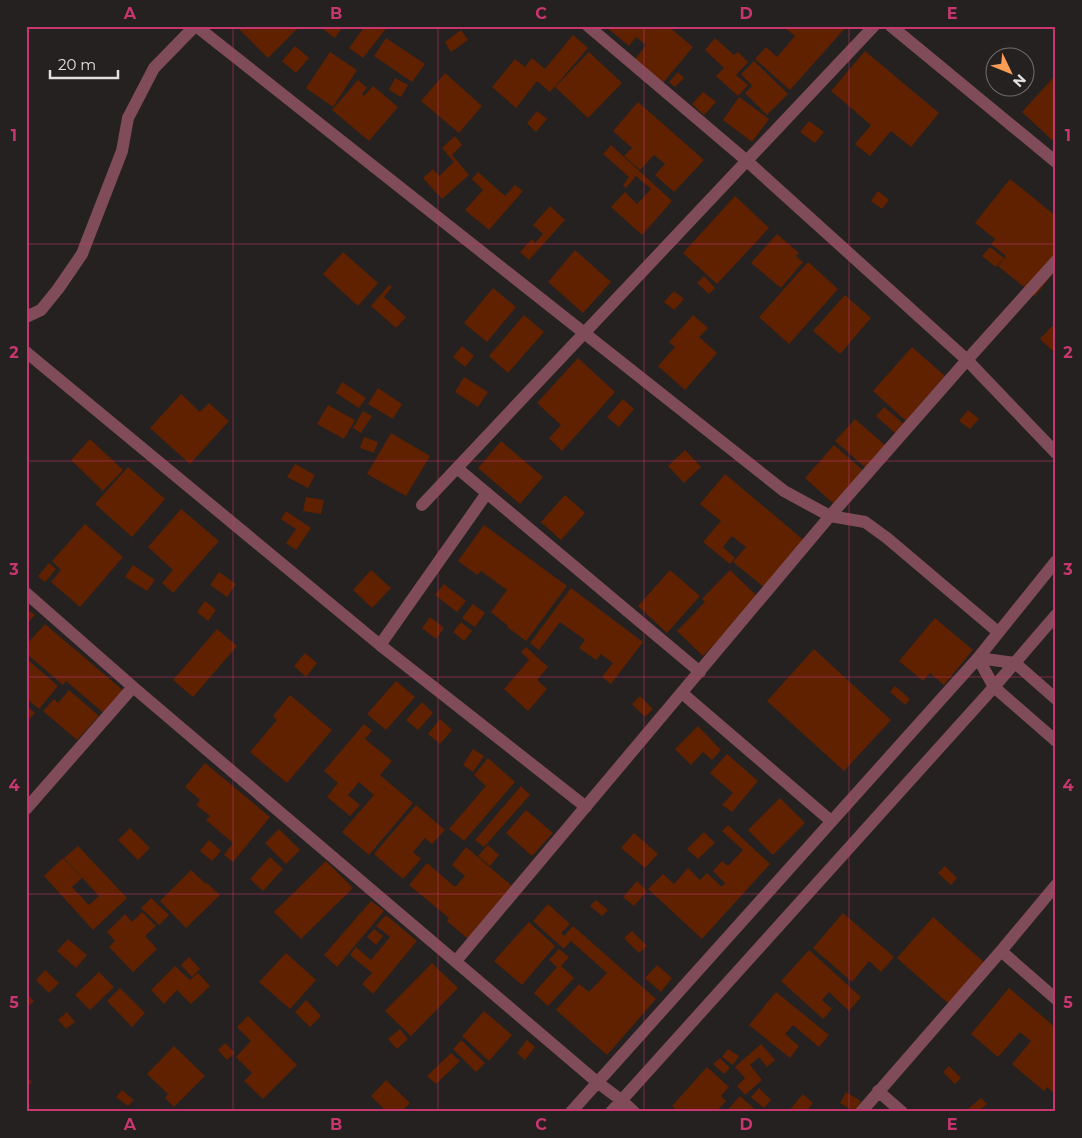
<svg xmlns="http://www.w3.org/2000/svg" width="1082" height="1138" viewBox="0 0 1082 1138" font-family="Montserrat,sans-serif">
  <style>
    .building { fill: #602100 }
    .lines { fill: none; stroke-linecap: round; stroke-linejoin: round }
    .minor { stroke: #804c59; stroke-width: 12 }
    .grid { fill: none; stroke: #c7366f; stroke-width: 1; stroke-opacity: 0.55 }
    .neatline { fill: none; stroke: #c7366f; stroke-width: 2 }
    .grid-label { font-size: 16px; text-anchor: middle; font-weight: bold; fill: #c7366f }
  </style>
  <rect width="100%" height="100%" fill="#242120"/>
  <path class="building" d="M236,26H300L268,58Z
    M321,26H343L335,38L320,27Z
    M365,26H388L363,58L349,48Z
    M605,26H668L693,47L662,84L634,61L646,45L636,37L629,46Z
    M786,26H847L790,90L755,59L766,47L777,57L795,36L785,28Z
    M461,30L468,40L451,52L445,42Z
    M573,35L588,48L550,92L537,81L516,108L492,87L515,59L525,67L532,58L545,69Z
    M386,38L425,64L412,82L374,56Z
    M715,38L734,55L738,52L748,62L736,75L748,85L738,96L716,76L724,68L705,50Z
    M295,46L309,58L296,73L282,61Z
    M865,51L939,113L911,147L891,131L870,156L855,144L871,125L831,91Z
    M330,52L357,70L333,107L306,88Z
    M589,52L622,83L588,118L555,87Z
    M754,61L788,94L767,115L745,93L752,86L741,74Z
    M678,72L684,78L675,87L669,82Z
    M445,73L482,106L459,133L421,101Z
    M1056,77V136L1052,140L1022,112L1053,78L1054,79Z
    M395,78L408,85L401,97L389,90Z
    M358,80L367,88L362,94L364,96L373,86L398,107L369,141L332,110Z
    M703,92L716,102L704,115L692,104Z
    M739,97L769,119L752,142L723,120Z
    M638,102L704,160L674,192L655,175L665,164L654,155L640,170L624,156L632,148L613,131Z
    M537,111L547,119L536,132L527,123Z
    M809,121L824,132L815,143L800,132Z
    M455,136L462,145L452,155L469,175L442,199L423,178L433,169L439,176L454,162L442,148Z
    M611,145L672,201L642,235L611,207L625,192L637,204L651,189L636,176L626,188L623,185L629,177L603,154Z
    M478,172L505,196L515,185L523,191L489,230L465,210L483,190L472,179Z
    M1010,179L1056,216V270L1035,296L998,266L1006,256L991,244L995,239L975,223Z
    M878,191L889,200L882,209L871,201Z
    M735,196L769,228L717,284L683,253Z
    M550,206L565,220L529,260L520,252L532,239L535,243L543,234L533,225Z
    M777,234L799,253L796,256L803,262L781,288L751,263Z
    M990,247L1004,258L996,267L982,256Z
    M575,250L611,282L583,313L548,282Z
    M343,252L378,283L358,306L323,274Z
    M808,262L838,289L789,344L759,317Z
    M704,276L715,288L709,294L697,283Z
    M389,285L392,287L384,297L406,317L396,328L371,306Z
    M493,288L516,307L487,342L464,323Z
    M674,291L684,299L674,310L664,302Z
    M845,295L871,318L840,354L813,331Z
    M524,315L544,332L508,373L489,356Z
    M693,315L708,328L699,337L717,353L685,390L658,366L675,347L669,342Z
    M1052,326L1056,330V354L1040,339Z
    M462,346L474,356L465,367L453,357Z
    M912,347L945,376L906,421L873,391Z
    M578,358L615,392L562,451L549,438L561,425L537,403Z
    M464,377L488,392L478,407L455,392Z
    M342,382L366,398L359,408L336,393Z
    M378,388L402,404L393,419L368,404Z
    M181,394L200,412L209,403L229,421L190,464L150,428Z
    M623,399L634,409L619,427L607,417Z
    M328,405L355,420L344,439L317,424Z
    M884,407L904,424L895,433L876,416Z
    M968,410L979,419L970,429L959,421Z
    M363,411L372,416L361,433L353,428Z
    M855,419L886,446L866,468L835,441Z
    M391,433L430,456L406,496L367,474Z
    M364,437L378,442L374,453L360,448Z
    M90,439L123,470L103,491L71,460Z
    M501,441L543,477L520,504L478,468Z
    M834,445L865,472L835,505L805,478Z
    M685,450L701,467L684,483L668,466Z
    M295,464L315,475L308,488L287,477Z
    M128,467L165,499L132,537L95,504Z
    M725,474L806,542L766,589L733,562L746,547L732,536L723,547L735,558L730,564L703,542L721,521L700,504Z
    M565,495L585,513L561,540L541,522Z
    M306,497L324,500L321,514L303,511Z
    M181,509L219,541L173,593L162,583L173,570L148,547Z
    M286,511L311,528L296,550L286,543L296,529L281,519Z
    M85,524L123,557L80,607L51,582L61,570L52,561Z
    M484,525L567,586L526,641L507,627L508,626L491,612L507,590L481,571L477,575L458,561Z
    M49,563L56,569L45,582L38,576Z
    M133,565L155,580L147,591L125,577Z
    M371,570L391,588L372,608L353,590Z
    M670,570L700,596L667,633L638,606Z
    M730,570L759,598L703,656L677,631L705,602L702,599Z
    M219,572L236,584L227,597L210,585Z
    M444,584L466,601L457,612L435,595Z
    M571,588L643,642L611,684L602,677L613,663L601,654L596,660L579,648L585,640L560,622L539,650L530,643Z
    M205,601L216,610L208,621L197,612Z
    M473,604L485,613L475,627L462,618Z
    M26,608L35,615L26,625Z
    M430,617L444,628L436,639L422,628Z
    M935,618L973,650L944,685L930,673L923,681L899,661Z
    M461,622L472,631L464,641L453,632Z
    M45,624L125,692L106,715L66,681L63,685L26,653V645Z
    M217,629L237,646L193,697L173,680Z
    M526,647L548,667L537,680L547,689L528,711L504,689L529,660L521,652Z
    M814,649L891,720L844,771L767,701Z
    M305,653L317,663L306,677L294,666Z
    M26,658L58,686L39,709L26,698Z
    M396,681L415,697L386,730L367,714Z
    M895,686L910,699L905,705L890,692Z
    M69,690L99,716L77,740L43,711L54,699L58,703Z
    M290,695L332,730L287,783L250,752L277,720L273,716Z
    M640,696L653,709L645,717L632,704Z
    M422,702L433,713L418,730L406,720Z
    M26,705L35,713L26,723Z
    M440,719L452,730L440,744L428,734Z
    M364,724L372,731L365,739L392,761L380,775L413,803L369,855L342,832L374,795L359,782L348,795L360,805L350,816L327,797L338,783L324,771Z
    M698,726L721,750L712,760L703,752L691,765L675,749Z
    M473,749L484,756L473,772L463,765Z
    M727,754L758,781L732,812L722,805L733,793L710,773Z
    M488,758L515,782L464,841L449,829L486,786L474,775Z
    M205,763L270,817L233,862L224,855L233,843L206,820L210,816L196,805L200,800L185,787Z
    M521,786L530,795L484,847L475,840Z
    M780,798L805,823L773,855L748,830Z
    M416,805L445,830L432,844L425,838L413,852L421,859L403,879L374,854Z
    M526,810L553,833L532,856L506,833Z
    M728,825L770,864L702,939L648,889L663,874L674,884L688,868L700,880L707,873L722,887L725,883L713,871L722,861L728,866L743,850L722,831Z
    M130,828L150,848L138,860L118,840Z
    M279,829L300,850L286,864L265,843Z
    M704,832L715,843L698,859L687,849Z
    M634,833L658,854L645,868L621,848Z
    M209,840L221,851L212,861L200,851Z
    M488,845L499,855L490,866L478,856Z
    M78,846L127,898L93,930L44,876L63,858L82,878L72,887L89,905L99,896L64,858Z
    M466,847L512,886L468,939L447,921L449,918L409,885L427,863L455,887L465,876L452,865Z
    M270,857L283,869L263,891L250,879Z
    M326,861L353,888L301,939L274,912Z
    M945,866L957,878L951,885L938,873Z
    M191,870L206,884L207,883L220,895L186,928L160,901Z
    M637,881L647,891L634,906L623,897Z
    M151,898L169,915L159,925L141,908Z
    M596,900L608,910L602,916L590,906Z
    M371,901L384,911L337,967L324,955Z
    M548,904L570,924L561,933L564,936L573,926L656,999L607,1055L556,1010L579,984L589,992L607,973L571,941L564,949L533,921Z
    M142,912L156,926L145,936L157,949L133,972L109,947L115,941L107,932L125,914L132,922Z
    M843,913L894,957L881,972L869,961L852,982L813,948Z
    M386,915L417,941L373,994L362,984L372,973L350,955L356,947L371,960L390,937L376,926Z
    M933,917L986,964L950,1005L897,958Z
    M529,922L555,946L522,985L494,961Z
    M374,929L383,936L376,945L367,937Z
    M632,931L647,946L639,953L624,938Z
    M68,939L87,955L76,968L57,951Z
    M559,949L569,957L561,966L574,978L548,1006L534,993L557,967L549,960Z
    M809,950L861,997L849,1011L829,992L822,1000L832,1009L823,1019L781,981Z
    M286,953L316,980L290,1009L259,982Z
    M189,957L200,969L192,977L181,965Z
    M432,963L458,988L411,1036L385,1011Z
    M657,965L672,978L661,992L645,978Z
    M175,966L190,980L198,973L210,986L191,1004L177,990L164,1004L151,990Z
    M45,970L59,983L49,993L36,980Z
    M99,972L114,987L90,1010L75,995Z
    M120,988L145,1013L132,1027L107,1001Z
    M1009,988L1056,1028V1095L1047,1087L1044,1091L1012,1064L1031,1041L1020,1032L998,1057L971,1034Z
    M776,992L829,1035L819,1047L793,1025L785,1034L799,1046L790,1058L749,1025Z
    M26,993L34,1001L26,1009Z
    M306,1000L321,1016L310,1027L295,1012Z
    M484,1011L512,1035L489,1061L462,1036Z
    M67,1012L75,1022L66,1029L58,1020Z
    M248,1016L297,1065L263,1099L244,1081L252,1073L236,1057L251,1041L237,1027Z
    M400,1029L408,1039L397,1049L388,1039Z
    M461,1040L485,1063L476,1072L453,1049Z
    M527,1040L535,1047L525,1060L517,1053Z
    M225,1043L235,1053L227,1060L218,1050Z
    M761,1044L775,1060L767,1067L759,1057L750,1065L762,1080L745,1095L737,1086L745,1078L735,1067Z
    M174,1046L205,1076L174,1107L165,1098L168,1094L147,1074Z
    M728,1049L739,1056L733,1065L722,1057Z
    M451,1053L460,1061L436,1084L427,1076Z
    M720,1058L730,1068L724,1074L713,1064Z
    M949,1066L961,1078L955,1084L943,1072Z
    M707,1067L729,1087L721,1096L726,1101L716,1112H678L672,1106Z
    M26,1077L32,1082L26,1088Z
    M386,1080L410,1103L401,1112H387L371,1096Z
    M759,1088L771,1100L764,1108L751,1097Z
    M122,1090L134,1100L128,1106L116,1097Z
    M846,1092L861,1101L855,1112L840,1103Z
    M803,1094L813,1103L806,1112H788Z
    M740,1096L758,1112H726Z
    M981,1098L987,1104L978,1112H972L969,1108Z"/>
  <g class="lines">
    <path class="minor" d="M196,26L784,491L830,516L865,522L887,538L998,632
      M588,26L747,161L967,360L1056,453
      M891,26L1056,162
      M26,317L41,310L58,289L82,254L122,151L128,118L154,68L195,26
      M26,352L380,645L586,807
      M457,468L700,672
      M422,505L874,26
      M26,593L133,687
      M380,645L487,493
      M682,693L831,821
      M1056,699L1015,663L978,658L994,687L1056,741
      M26,809L133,687L597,1082L621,1100L634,1112
      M1001,951L1056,999
      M456,961L830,516L967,360L1056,261
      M878,1091L902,1112
      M571,1112L978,658L1056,561
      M611,1112L994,687L1056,615
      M861,1112L1001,951L1056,885"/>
  </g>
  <path class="grid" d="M233,26V1112M438,26V1112M644,26V1112M849,26V1112M26,244H1056M26,461H1056M26,677H1056M26,894H1056"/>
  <rect width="1082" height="1138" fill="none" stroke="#242120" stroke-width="55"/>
  <g transform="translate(1010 72) rotate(133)"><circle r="24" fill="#242120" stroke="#706d6c"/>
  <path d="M0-4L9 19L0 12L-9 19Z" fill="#fd9d55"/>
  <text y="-8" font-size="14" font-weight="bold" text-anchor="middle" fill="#e1dfdf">N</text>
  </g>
  <path d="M50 70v8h68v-8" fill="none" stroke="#e1dfdf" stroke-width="2.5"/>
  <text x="58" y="70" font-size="15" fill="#e1dfdf" stroke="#242120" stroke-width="4" paint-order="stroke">20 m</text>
  <rect x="28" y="28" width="1026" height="1082" class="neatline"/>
  <g class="grid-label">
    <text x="130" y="19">A</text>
    <text x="336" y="19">B</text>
    <text x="541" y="19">C</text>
    <text x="746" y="19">D</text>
    <text x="952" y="19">E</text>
    <text x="14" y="141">1</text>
    <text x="1068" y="141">1</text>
    <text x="14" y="358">2</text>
    <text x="1068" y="358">2</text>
    <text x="14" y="575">3</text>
    <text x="1068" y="575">3</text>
    <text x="14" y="791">4</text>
    <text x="1068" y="791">4</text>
    <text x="14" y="1008">5</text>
    <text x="1068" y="1008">5</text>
    <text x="130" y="1130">A</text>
    <text x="336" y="1130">B</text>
    <text x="541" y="1130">C</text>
    <text x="746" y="1130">D</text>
    <text x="952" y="1130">E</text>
  </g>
</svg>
